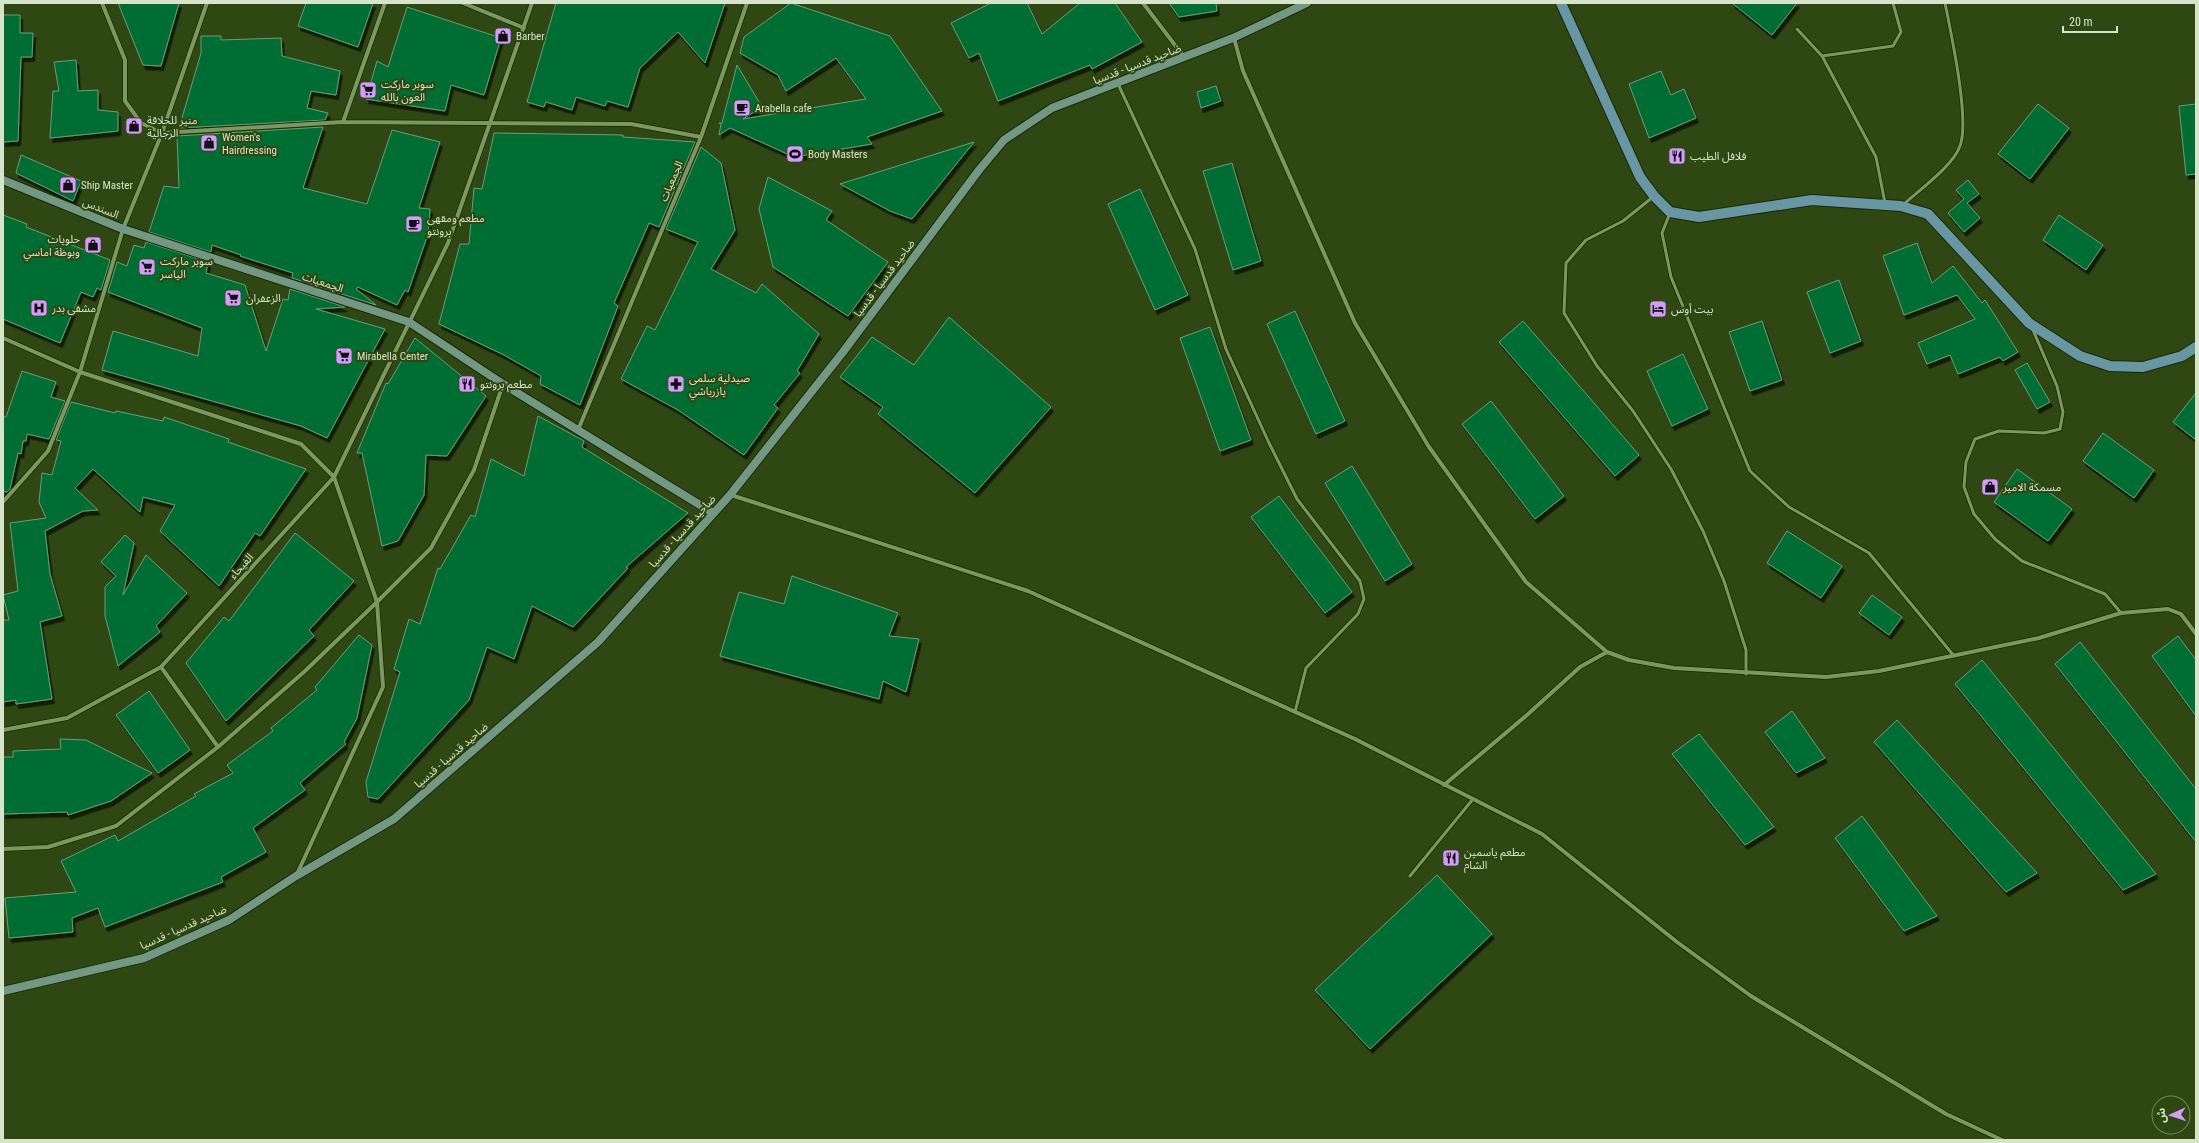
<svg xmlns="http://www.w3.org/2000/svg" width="2199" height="1143" viewBox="0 0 2199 1143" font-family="'Roboto Condensed','Noto Sans Arabic',sans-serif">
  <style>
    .building { fill: #006d31; stroke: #6a9f76; filter: url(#shadow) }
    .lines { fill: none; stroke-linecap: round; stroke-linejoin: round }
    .service-casing { stroke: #192b03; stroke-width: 4.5 }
    .minor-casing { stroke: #192b03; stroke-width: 5.5 }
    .secondary-casing { stroke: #192b03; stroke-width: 10 }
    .primary-casing { stroke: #192b03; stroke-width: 12 }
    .service { stroke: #7c9861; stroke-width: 3 }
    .minor { stroke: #7c9861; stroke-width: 4 }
    .secondary { stroke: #729782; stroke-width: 8 }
    .primary { stroke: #6896a2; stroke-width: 10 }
    .labels { text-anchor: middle; stroke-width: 4; stroke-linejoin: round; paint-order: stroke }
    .poi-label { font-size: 11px; fill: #d6e5c9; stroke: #2f4712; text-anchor: start }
    .street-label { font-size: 11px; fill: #d6e5c9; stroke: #2f4712 }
  </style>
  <defs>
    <filter id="shadow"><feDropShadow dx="2.5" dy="4.5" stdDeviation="0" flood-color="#0009"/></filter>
  </defs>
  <rect width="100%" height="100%" fill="#2f4712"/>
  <path class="building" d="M118,3H179L161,66L143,65Z
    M306,3H373L358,47L298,26Z
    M556,3H725L705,63L678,32L640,68L628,107L607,101L605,106L576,97L572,110L546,102L544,107L527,102Z
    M791,3L890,36L942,111L867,137L872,144L794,157L730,128L719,135L721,124L719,123H722L737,65L762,107L743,119L866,99L836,58L786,91L778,75L740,53L744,37Z
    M991,3H1027L1042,34L1080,3H1115L1142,42L1092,69L1090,65L998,101L979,53L969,58L951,23Z
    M1169,3H1216L1217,11L1179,17Z
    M1732,3H1797L1772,35Z
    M407,7L501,38L484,95L451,85L445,111L366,99L377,61L388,67Z
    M3,15H20V33H33L32,57H21L18,141L3,142Z
    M201,36H221V40L281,38L282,56L340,71L336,95L311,91L307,108L328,113L325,120L179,128L201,53Z
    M76,60L78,91L98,90V110L118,112V131L50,138L53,91H59L54,62Z
    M1661,71L1671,95L1684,89L1696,118L1649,138L1629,84Z
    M1216,86L1221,101L1201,108L1197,92Z
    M2038,104L2069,128L2030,179L1998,154Z
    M2196,104V174L2186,175L2179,106Z
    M323,127L303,188L367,204L392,130L440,142L419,208L430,209L428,234L408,292L405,290L397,305L358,287L356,289L376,305L292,278L293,273L240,256L241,255L212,245L211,252L149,232L164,186L179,188L177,136Z
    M494,133L623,135V137L695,142L659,227L649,223L614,303L618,306L580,405L540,384L541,376L504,355L439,324L460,244H469L474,188L482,189Z
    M974,142L912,219L890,211L840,184Z
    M701,147L721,163L735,230L711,269L756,293L762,284L819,334L797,371L800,373L774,405L778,408L744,455L678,410L621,379L647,326L655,330L698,242L666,229Z
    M21,155L81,181L73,201L16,173Z
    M1232,163L1261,261L1233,270L1203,171Z
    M768,177L832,211L826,220L888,262L848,316L773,267L759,209Z
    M1968,180L1979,194L1967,203L1980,218L1964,232L1948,213L1964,199L1956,190Z
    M1140,189L1188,295L1155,310L1108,204Z
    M3,215L27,224L26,227L110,260L101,290L97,288L93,297L81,292L60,343L3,319Z
    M2059,215L2103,245L2086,270L2043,240Z
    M146,242L208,262L206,273L245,285L266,351L283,299L288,300L290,289L345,307L316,309L385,329L327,438L301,426L102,370L113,331L198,356L202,328L108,292L117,262L127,266L134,245L144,248Z
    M1917,243L1932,283L1953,266L1982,303L1985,300L2018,352L2003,361L2000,357L1958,374L1950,355L1927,364L1918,343L1975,319L1957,295L1904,315L1883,256Z
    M1839,280L1861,341L1830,353L1807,292Z
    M1295,311L1345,421L1316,434L1267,324Z
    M949,317L1051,407L975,493L878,414L883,407L840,377L872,337L914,365Z
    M1523,321L1639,455L1615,476L1499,342Z
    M1762,321L1782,380L1750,391L1729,332Z
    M1210,327L1251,440L1220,451L1180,338Z
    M415,338L486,396L447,456L426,455L424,495L398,541L382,546L362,453H357L386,383L388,384Z
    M1683,354L1708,409L1672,426L1647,371Z
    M2027,363L2050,402L2037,409L2015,370Z
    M22,371L56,382L51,397L65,401L49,439L27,434L26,441H23L21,454L18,453L10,489L7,492L3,491V417H6Z
    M2196,393V440L2173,422Z
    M1491,401L1564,496L1535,519L1462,424Z
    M71,402L115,413L116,411L163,421L164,417L229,439L228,442L306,469L260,536L255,533L219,586L160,531L175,505L143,497L140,512L93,469L75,488L98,510L83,511L45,531L50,574L62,616L40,622L52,699L16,704V700L3,702V620H9L3,595L18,591L10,523L46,518L39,502L42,473L52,475L61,441L56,440Z
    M538,416L584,441L582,447L688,513L626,567L628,568L573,627L532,606L514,659L487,647L469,700L378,799L368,797L366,782L400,672L394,669L409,619L420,624L438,568L440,569L471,515L475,517L491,459L524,476Z
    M2103,433L2154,470L2134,498L2083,461Z
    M1352,466L1412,564L1385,581L1325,483Z
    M2017,469L2072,509L2048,541L1994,502Z
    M1279,496L1352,592L1325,613L1251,517Z
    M1787,531L1842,566L1821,598L1767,563Z
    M295,533L354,581L309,630L314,636L226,721L186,663L224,617L229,621Z
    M125,535L134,543L123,595L146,555L187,593L156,626L160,632L118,666L105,616V587L116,576L101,562Z
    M792,576L898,613L889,636L919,639L906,692L883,681L879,699L720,656L739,592L784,604Z
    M1872,595L1902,617L1889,635L1859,613Z
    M359,635L372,645L357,718L344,742L346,744L300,783L305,790L253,828L266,852L221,877L223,882L105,927L98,908L72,918L73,932L9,938L5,898L76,892L61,861L115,835L118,841L196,796L194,794L233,773L227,765L273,731L271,728L317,690L315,687Z
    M2178,636L2196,660V716L2152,656Z
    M2080,642L2196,789V842L2055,664Z
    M1982,660L2156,874L2123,890L1955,684Z
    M149,691L190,750L158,773L116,715Z
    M1792,711L1825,758L1796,773L1765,732Z
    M1897,720L2037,873L2006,892L1874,742Z
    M1699,734L1774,827L1745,845L1672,754Z
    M60,739L86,740L152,773L111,801L68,815L67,812L3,814V757H13V751L61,749Z
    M1862,816L1937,916L1904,931L1835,838Z
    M1437,875L1492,934L1370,1049L1315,990Z"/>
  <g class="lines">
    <g class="service-casing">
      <path id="service" d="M1797,29L1822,56L1876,157L1885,203
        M1822,56L1893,46L1901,32L1893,3
        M1118,84L1195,249L1226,349L1269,443L1297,499L1360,581L1364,599L1358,614L1306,668L1295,712
        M1653,197L1623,221L1586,240L1566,263L1564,313L1597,366L1633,411L1671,469L1703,531L1724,581L1746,650V674
        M1903,205C1919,190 1953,166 1960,146C1970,120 1951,33 1945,3
        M1670,213L1662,233L1671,277L1750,471L1789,507L1869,553L1954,656
        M2033,330L2057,386L2063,412L2060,429L2044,433L1999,431L1975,439L1966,462L1964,487L1974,514L1995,539L2022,561L2105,594L2121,613
        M1410,876L1473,799"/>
    </g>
    <g class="minor-casing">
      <path id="minor" d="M102,3L125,60V101L141,123L162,133L343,122
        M385,3L343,122L631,124L701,137
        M463,3L524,28
        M1143,3L1184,57
        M1234,38L1243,71L1355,323L1429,447L1526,582L1607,652L1629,660L1674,668L1826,677L1879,671L2039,638L2121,613L2168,609L2181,614L2196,634
        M3,338L80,372L301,444L334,477L377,602L431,548L474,470L503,384
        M578,430L701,137L747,3
        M731,495L1028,591L1355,739L1542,834L1677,942L1751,996L1946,1114L2002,1140
        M3,502L48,451L80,372L123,229L162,133L207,3
        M3,730L67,718L161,667L334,477L448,243L532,3
        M218,747L305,671L377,602
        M1444,785L1527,715L1580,667L1607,652
        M3,849L48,847L116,826L218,747L161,667
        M297,874L383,687L377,602"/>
    </g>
    <g class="secondary-casing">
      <path id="secondary" d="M3,180L123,229L409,322L503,384L713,513
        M3,991L144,958L229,920L296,876L394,819L598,642L730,495L843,352L979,170L1004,140L1052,108L1233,38L1307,3"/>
    </g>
    <g class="primary-casing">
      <path id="primary" d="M1561,3L1640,177L1654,196L1670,212L1699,217L1812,200L1901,206L1928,214L2029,323L2080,356L2110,366L2143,367L2182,356L2196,347"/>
    </g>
    <use href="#service" class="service"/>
    <use href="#minor" class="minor"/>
    <use href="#secondary" class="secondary"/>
    <use href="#primary" class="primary"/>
  </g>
  <defs>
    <g id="shop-square" transform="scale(0.9)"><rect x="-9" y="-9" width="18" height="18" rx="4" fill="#d49cfb" stroke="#2f4712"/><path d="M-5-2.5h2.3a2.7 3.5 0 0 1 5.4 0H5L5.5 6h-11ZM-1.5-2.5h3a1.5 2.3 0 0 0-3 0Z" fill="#111"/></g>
    <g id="supermarket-square" transform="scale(0.9)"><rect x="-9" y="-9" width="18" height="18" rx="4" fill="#d49cfb" stroke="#2f4712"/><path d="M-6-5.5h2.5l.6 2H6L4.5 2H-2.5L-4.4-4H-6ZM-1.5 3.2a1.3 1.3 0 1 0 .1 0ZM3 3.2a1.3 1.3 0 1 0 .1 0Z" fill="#111"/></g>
    <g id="cafe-square" transform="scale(0.9)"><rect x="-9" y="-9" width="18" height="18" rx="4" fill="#d49cfb" stroke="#2f4712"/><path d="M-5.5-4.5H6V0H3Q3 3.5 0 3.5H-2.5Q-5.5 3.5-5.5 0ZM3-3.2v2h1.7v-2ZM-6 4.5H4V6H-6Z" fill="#111"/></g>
    <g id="stadium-square" transform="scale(0.9)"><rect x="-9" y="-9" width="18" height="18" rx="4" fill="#d49cfb" stroke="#2f4712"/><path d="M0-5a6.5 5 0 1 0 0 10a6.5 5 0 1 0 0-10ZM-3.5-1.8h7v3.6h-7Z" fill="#111"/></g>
    <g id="restaurant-square" transform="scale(0.9)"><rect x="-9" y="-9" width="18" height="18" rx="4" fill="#d49cfb" stroke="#2f4712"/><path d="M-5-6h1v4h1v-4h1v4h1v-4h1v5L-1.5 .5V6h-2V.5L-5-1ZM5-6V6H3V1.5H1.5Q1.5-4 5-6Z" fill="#111"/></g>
    <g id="hospital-square" transform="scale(0.9)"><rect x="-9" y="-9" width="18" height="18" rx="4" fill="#d49cfb" stroke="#2f4712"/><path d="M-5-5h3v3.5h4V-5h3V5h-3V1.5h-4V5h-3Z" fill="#111"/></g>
    <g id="hotel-square" transform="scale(0.9)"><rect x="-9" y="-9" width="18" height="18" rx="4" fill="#d49cfb" stroke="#2f4712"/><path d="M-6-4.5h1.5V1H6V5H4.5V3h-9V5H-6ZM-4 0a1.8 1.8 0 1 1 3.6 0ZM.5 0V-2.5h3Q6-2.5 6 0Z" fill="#111"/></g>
    <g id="pharmacy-square" transform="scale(0.9)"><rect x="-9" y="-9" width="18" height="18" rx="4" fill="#d49cfb" stroke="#2f4712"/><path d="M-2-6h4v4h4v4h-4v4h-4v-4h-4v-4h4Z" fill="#111"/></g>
  </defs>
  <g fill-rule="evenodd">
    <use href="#shop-square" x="503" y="36"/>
    <use href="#supermarket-square" x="368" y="90"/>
    <use href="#cafe-square" x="742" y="108"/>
    <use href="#shop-square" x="134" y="126"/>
    <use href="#shop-square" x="209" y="143"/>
    <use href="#stadium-square" x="795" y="154"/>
    <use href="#restaurant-square" x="1677" y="156"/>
    <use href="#shop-square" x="68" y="185"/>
    <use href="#cafe-square" x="414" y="224"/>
    <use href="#shop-square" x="93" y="245"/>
    <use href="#supermarket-square" x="147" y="267"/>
    <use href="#supermarket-square" x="233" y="298"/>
    <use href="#hospital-square" x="39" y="308"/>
    <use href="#hotel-square" x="1658" y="309"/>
    <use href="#supermarket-square" x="344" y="356"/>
    <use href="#restaurant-square" x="467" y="384"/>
    <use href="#pharmacy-square" x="676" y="384"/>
    <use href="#shop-square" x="1990" y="487"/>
    <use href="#restaurant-square" x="1451" y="858"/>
  </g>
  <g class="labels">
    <g class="poi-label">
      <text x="516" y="40">Barber</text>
      <text x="381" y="88">سوبر ماركت<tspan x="381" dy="13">العون بالله</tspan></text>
      <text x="755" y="112">Arabella cafe</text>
      <text x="147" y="124">منير للحلاقة<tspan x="147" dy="13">الرجالية</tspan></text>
      <text x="222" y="141">Women's<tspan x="222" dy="13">Hairdressing</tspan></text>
      <text x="808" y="158">Body Masters</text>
      <text x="1690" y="160">فلافل الطيب</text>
      <text x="81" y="189">Ship Master</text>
      <text x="427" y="222">مطعم ومقهى<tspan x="427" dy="13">برونتو</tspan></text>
      <text x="80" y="243" text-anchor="end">حلويات<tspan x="80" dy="13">وبوظة اماسي</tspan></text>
      <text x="160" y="265">سوبر ماركت<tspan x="160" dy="13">الياسر</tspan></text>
      <text x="246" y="302">الزعفران</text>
      <text x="52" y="312">مشفى بدر</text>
      <text x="1671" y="313">بيت أوس</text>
      <text x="357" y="360">Mirabella Center</text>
      <text x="689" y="382">صيدلية سلمى<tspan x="689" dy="13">يازرباشي</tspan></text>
      <text x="480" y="388">مطعم برونتو</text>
      <text x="2003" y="491">مسمكة الامير</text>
      <text x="1464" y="856">مطعم ياسمين<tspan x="1464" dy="13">الشام</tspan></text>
    </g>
    <g class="street-label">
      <text transform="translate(1137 64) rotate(-21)" y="4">ضاحيد قدسيا - قدسيا</text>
      <text transform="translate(671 181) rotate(-67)" y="4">الجمعيات</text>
      <text transform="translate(101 208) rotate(22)" y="4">السندس</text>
      <text transform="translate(884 278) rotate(-53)" y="4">ضاحيد قدسيا - قدسيا</text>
      <text transform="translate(323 282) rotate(18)" y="4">الجمعيات</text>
      <text transform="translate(682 531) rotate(-48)" y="4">ضاحيد قدسيا - قدسيا</text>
      <text transform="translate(241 566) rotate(-48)" y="4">الفيحاء</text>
      <text transform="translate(451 755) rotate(-41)" y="4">ضاحيد قدسيا - قدسيا</text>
      <text transform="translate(183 927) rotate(-24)" y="4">ضاحيد قدسيا - قدسيا</text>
    </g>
  </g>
  <rect width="2199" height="1143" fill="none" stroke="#d6e5c9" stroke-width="8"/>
  <g transform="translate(2171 1115) rotate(267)"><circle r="19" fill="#2f4712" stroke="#72865b"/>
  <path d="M0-3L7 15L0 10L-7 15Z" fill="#d49cfb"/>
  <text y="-6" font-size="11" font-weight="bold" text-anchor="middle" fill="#d6e5c9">ش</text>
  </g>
  <path d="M2063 26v6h54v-6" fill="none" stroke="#d6e5c9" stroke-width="2"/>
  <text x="2069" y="26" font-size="12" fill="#d6e5c9" stroke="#2f4712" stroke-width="3" paint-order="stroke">20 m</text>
</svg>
